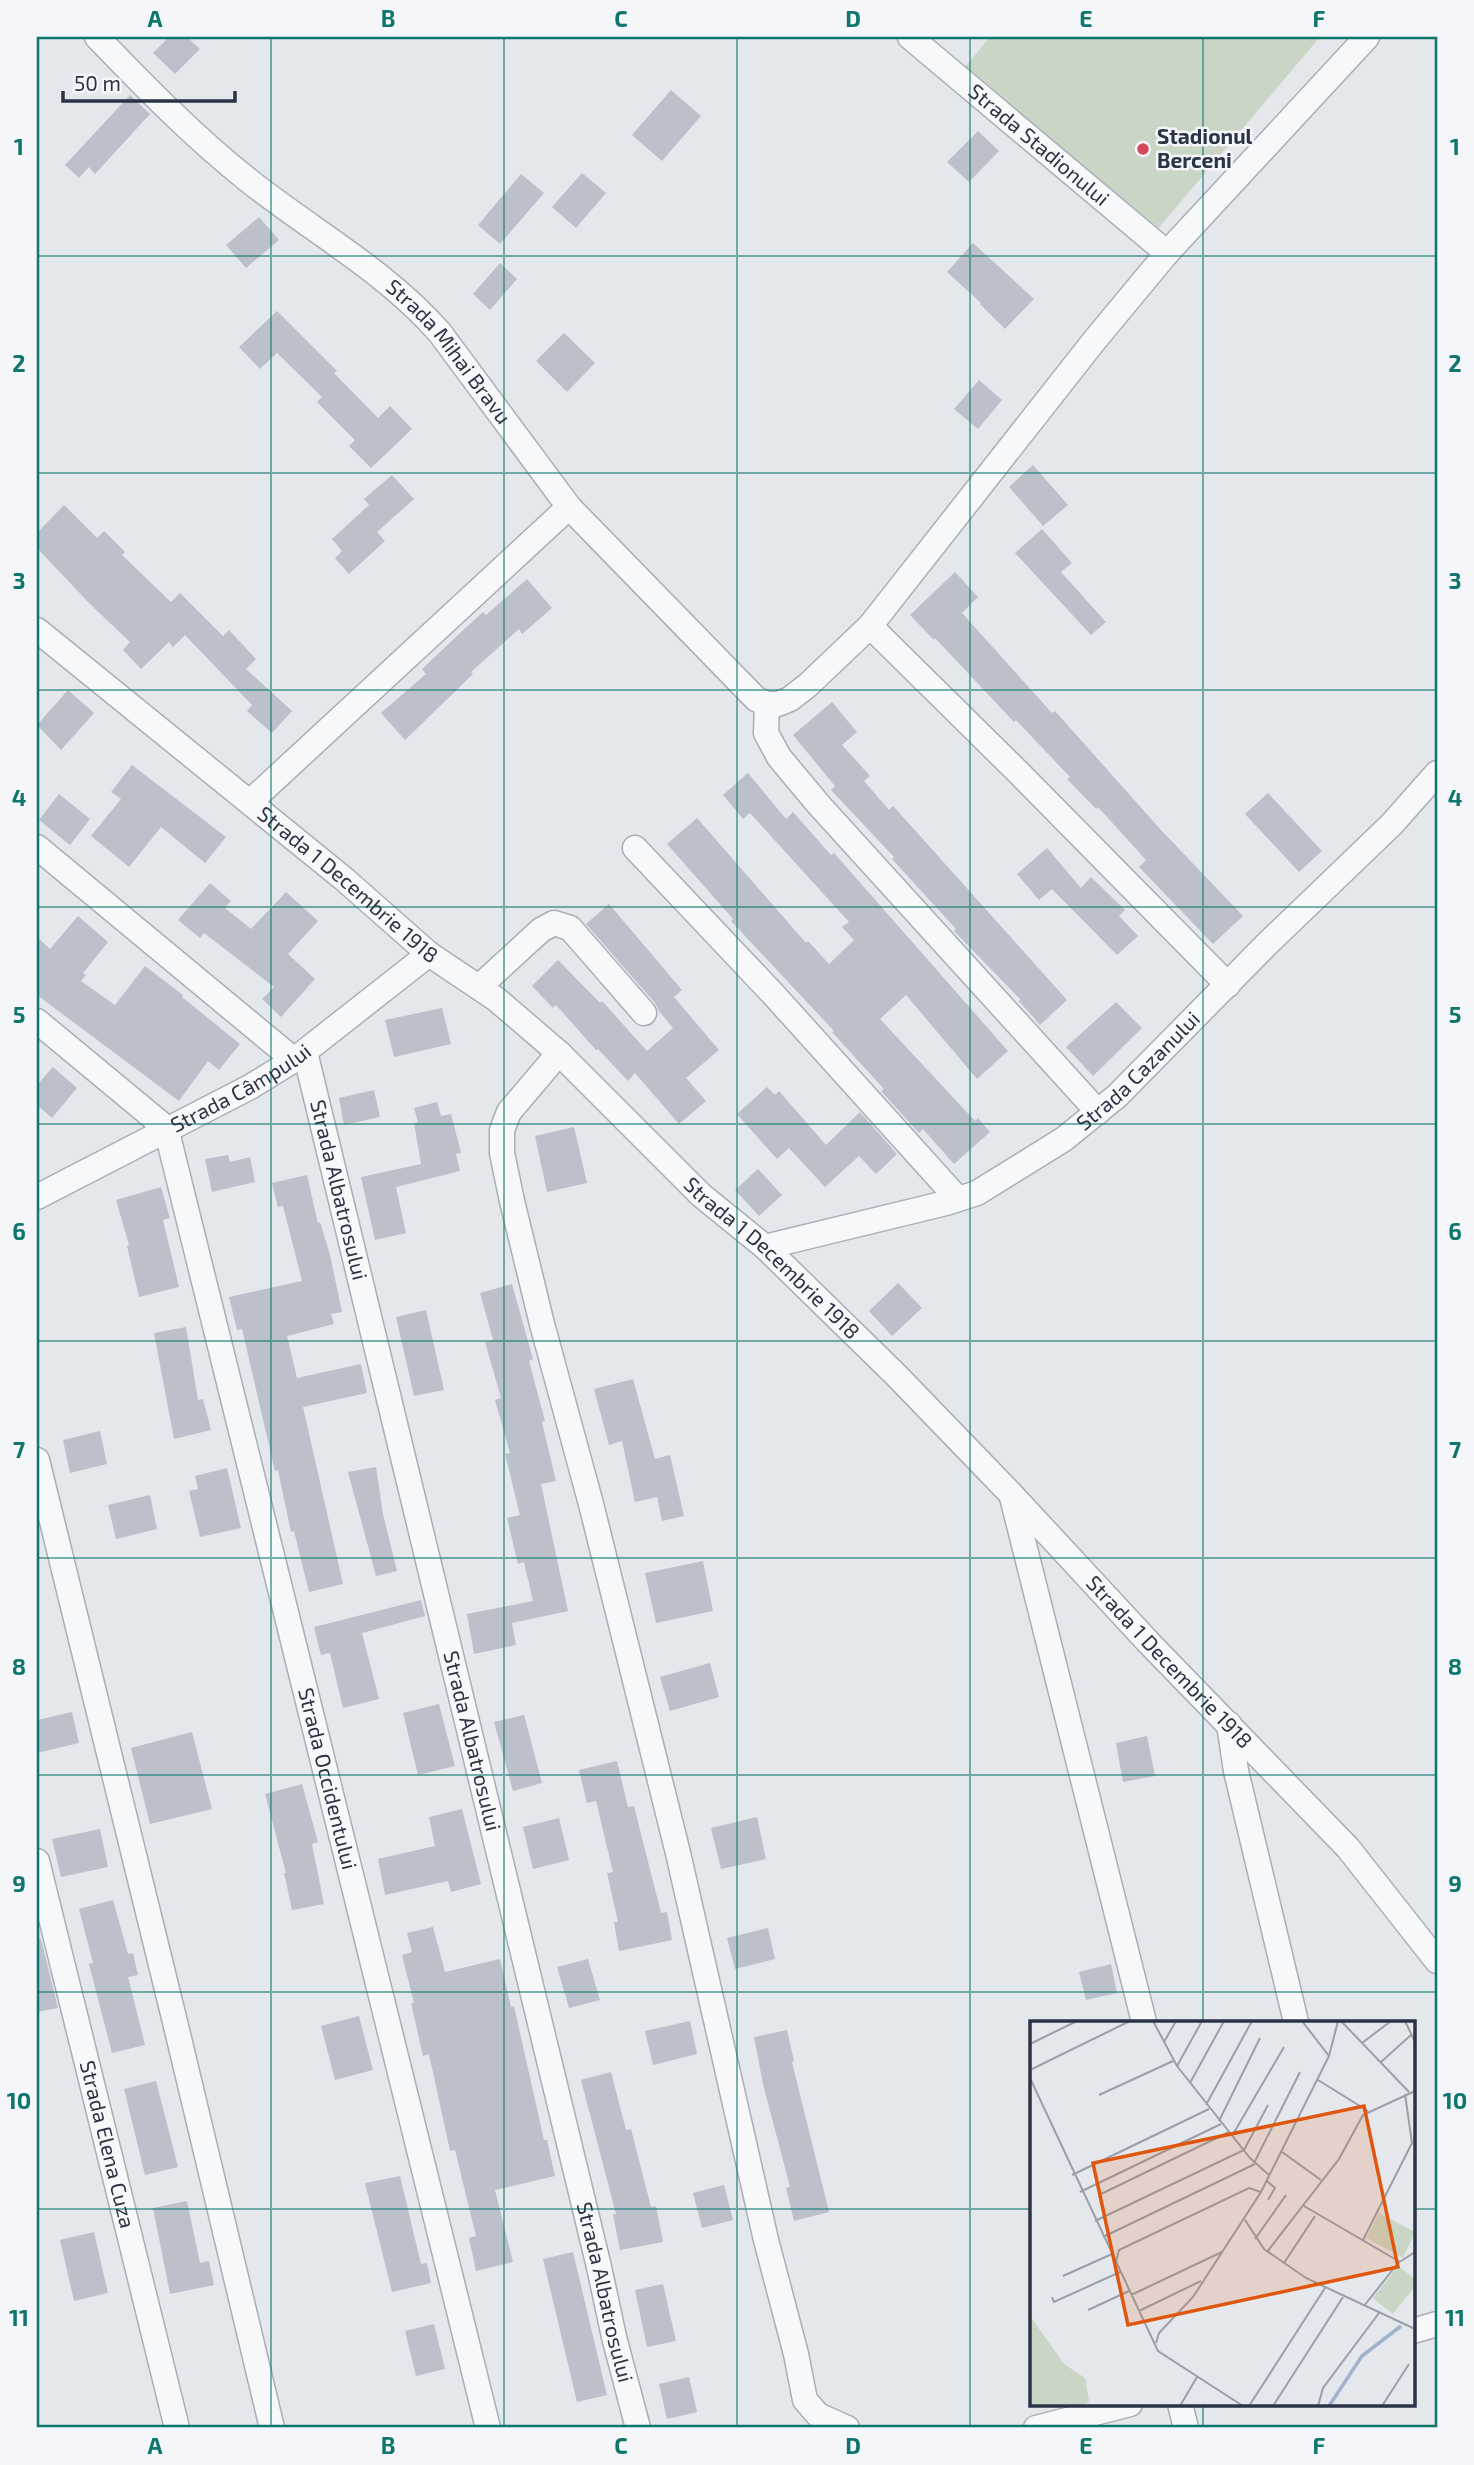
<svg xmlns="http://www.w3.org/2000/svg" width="1474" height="2465" viewBox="0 0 1474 2465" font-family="'Exo 2',sans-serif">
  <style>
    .green { fill: #c9d6c5 }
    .building { fill: #bbc0ca }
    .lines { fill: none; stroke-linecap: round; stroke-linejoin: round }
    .minor-casing { stroke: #a9aeb7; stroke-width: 27 }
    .minor { stroke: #f7f8fa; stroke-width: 24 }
    .grid { fill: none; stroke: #0f766e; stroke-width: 2; stroke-opacity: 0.55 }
    .poi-dot { fill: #d1495b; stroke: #f4f6f9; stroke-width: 2.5 }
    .labels { text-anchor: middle; stroke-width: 5; stroke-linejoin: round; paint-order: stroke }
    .poi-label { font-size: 21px; font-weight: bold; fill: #2b3445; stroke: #f4f6f9; text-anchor: start }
    .street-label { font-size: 21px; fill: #2b3445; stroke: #f4f6f9 }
    .inset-river { fill: none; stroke: #9fb4cc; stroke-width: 3.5 }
    .inset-road { fill: none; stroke: #9a9fa9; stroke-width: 2 }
    .view { fill: #df570f; fill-opacity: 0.15; stroke: #df570f; stroke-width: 3.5 }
    .inset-edge { fill: none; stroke: #2b3445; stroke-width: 3.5 }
    .neatline { fill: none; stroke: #0f766e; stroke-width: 2.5 }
    .grid-label { font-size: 23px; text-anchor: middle; font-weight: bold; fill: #0f766e }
  </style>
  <rect width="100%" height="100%" fill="#e4e7ec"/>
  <path class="green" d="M990,37H1320L1157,230L965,67Z"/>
  <path class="building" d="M169,37H187L200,49L175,74L153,53Z
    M671,90L701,116L662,161L632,135Z
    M130,95L150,114L95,174L89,167L79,178L65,165Z
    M978,131L999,151L969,182L947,162Z
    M582,173L606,193L576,228L552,207Z
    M521,174L544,193L500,244L478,225Z
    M259,217L279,240L246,268L226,245Z
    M973,243L1034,299L1005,329L980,304L981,303L947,272Z
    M500,263L517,279L490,310L473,294Z
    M277,311L337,371L334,373L378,418L390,406L412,429L371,468L349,446L355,440L317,402L322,397L277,353L260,369L239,347Z
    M564,333L595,363L567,392L536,361Z
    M979,380L1002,400L978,429L954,409Z
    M1033,465L1068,505L1043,526L1009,487Z
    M392,475L414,499L377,532L385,541L349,574L335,558L342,551L332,539L369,505L364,499Z
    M64,505L97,538L104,531L125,552L122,555L171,602L180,593L223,636L229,630L256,659L246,669L292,711L272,733L247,711L252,705L185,635L173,647L169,642L141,669L123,650L130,642L90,604L37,548V533Z
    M1042,529L1072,563L1061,572L1106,622L1091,635L1015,553Z
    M955,572L978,597L962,613L1052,713L1055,711L1161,830L1243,916L1213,944L1139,867L1146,860L1098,807L1096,809L1067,779L1070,777L1016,720L1014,722L935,638L934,640L910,615Z
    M527,579L552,608L522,634L519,629L471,672L473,674L405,740L381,713L426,674L422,669L459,634L483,612L486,615Z
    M68,690L94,713L61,750L37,725Z
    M832,702L857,732L842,745L870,776L864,781L889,810L893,806L913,828L1067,1000L1040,1025L1019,1001L1020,999L954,931L956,929L892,859L894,857L831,790L835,786L793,735Z
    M132,765L226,837L205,863L161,827L129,867L91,836L121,799L111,792Z
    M748,773L786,819L793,812L831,855L834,853L1008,1051L977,1079L906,995L880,1019L975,1121L978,1118L990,1132L954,1164L923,1129L919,1133L881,1091L884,1089L832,1032L834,1031L731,921L733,919L667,844L697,818L806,943L808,941L829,964L854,940L842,927L849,922L750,813L743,819L723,795Z
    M1268,793L1322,851L1299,872L1245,814Z
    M59,794L90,819L70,845L39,820Z
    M1047,848L1081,888L1091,877L1125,910L1119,916L1138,936L1117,955L1052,889L1039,900L1017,874Z
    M210,883L231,901L225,908L251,929L286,892L318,921L288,954L315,979L281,1017L262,999L274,987L204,933L200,938L178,920Z
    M609,904L682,990L674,997L719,1050L686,1078L706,1101L679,1124L635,1073L628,1081L598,1049L596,1050L556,1005L553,1008L532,986L558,960L600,1003L602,1001L647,1051L673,1028L659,1011L655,1003L586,924Z
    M78,916L108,942L83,973L86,975L81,981L115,1005L145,966L183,995L182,997L240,1044L219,1070L208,1061L179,1101L37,995V937L50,949Z
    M1116,1002L1142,1028L1093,1076L1066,1047Z
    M442,1008L451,1044L394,1057L385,1020Z
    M53,1067L77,1088L52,1118L37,1105V1085Z
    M767,1087L775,1095L779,1091L826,1145L860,1112L897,1154L876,1174L859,1156L825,1187L789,1148L777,1159L737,1114Z
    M374,1090L380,1117L344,1125L339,1098Z
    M437,1102L441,1116L451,1114L461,1153L456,1154L460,1171L396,1187L406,1233L375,1240L361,1177L421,1164L414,1123L418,1122L414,1108Z
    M574,1127L587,1183L547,1192L535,1136Z
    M228,1155L230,1162L250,1157L255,1182L212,1192L205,1159Z
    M758,1169L782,1195L759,1216L735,1190Z
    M307,1175L318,1223L320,1222L330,1255L342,1312L331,1314L334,1324L287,1336L297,1378L361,1364L367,1393L303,1407L343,1584L309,1592L294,1531L291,1532L278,1470L275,1471L242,1329L237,1330L229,1297L302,1281L283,1206L278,1207L272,1183Z
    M161,1187L170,1218L163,1220L179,1287L139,1297L127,1246L129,1245L116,1200Z
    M898,1283L922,1308L892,1336L869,1311Z
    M512,1284L533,1359L529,1361L545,1421L542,1422L556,1481L541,1484L568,1611L512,1623L516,1645L474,1654L467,1614L533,1601L524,1562L518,1564L507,1518L520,1515L505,1454L510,1453L495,1400L501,1398L485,1342L493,1340L480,1293Z
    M426,1310L444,1390L414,1396L396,1317Z
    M186,1327L198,1400L203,1399L211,1430L174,1439L154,1333Z
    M633,1379L655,1459L670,1455L684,1516L662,1521L657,1497L635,1502L622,1441L609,1445L594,1389Z
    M100,1431L107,1464L70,1473L63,1440Z
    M376,1467L383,1514L397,1571L376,1576L348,1472Z
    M227,1468L241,1528L200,1537L189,1491L198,1489L195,1476Z
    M150,1495L157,1529L116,1539L108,1505Z
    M703,1561L713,1611L656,1623L645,1573Z
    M421,1600L425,1616L362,1633L379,1699L343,1708L330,1653L321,1655L314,1627Z
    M710,1663L719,1697L670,1711L660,1677Z
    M439,1704L455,1766L418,1775L403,1713Z
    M72,1712L79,1743L37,1753V1720Z
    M524,1715L542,1783L513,1791L494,1722Z
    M192,1732L212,1809L150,1824L131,1748Z
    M1147,1736L1155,1776L1123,1782L1116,1743Z
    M617,1761L628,1807L634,1806L661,1913L667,1912L672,1940L619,1951L614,1922H618L607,1873L613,1872L596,1801L587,1803L579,1770Z
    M302,1784L318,1842L312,1844L324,1904L292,1910L284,1873H286L265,1794Z
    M462,1809L481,1884L451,1892L448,1881L385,1895L378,1859L435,1846L429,1817Z
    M757,1817L766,1859L721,1869L711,1828Z
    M559,1818L569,1860L533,1869L523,1827Z
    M100,1829L108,1867L61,1877L52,1839Z
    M113,1900L128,1954L133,1953L138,1975L128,1977L145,2045L112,2053L89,1964L93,1963L79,1909Z
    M433,1927L445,1972L500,1959L511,2007L514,2006L544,2140H547L555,2176L495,2190L513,2262L476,2271L469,2238L476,2236L455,2150L450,2151L429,2054L423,2056L411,2003H414L402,1955L412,1952L407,1933Z
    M768,1928L775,1959L735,1969L727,1938Z
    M37,1939H41L58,2008L37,2012Z
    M588,1959L600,2000L569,2008L557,1967Z
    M1111,1964L1117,1993L1086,2000L1079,1972Z
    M359,2016L373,2070L335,2080L321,2026Z
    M690,2021L697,2054L653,2065L645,2031Z
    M787,2030L794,2061L792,2062L829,2212L794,2221L786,2188L790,2187L763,2084L754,2037Z
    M611,2072L626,2130L631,2129L651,2207L656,2206L663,2242L620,2250L613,2214H616L581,2080Z
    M156,2081L178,2167L145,2175L124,2089Z
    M400,2176L421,2264L427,2263L431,2283L392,2292L365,2183Z
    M724,2185L733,2220L702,2228L693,2193Z
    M187,2201L200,2263L209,2261L214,2285L170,2294L153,2208Z
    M94,2232L108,2293L74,2301L60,2240Z
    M573,2252L607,2395L577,2402L543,2259Z
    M663,2284L676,2341L647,2347L635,2290Z
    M434,2324L445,2369L416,2376L405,2331Z
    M689,2377L697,2412L667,2419L659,2384Z"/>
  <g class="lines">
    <g class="minor-casing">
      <g id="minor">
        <path id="s1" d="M97,37C145,87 194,137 248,180C312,231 386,271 440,333L569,507L756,699L767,704H778L790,699L808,685L870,626L1094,341L1167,253L1367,37"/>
        <path id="s2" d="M910,37L1167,253"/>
        <path d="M870,626L1017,771L1228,985"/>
        <path id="s3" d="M37,630L344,879L429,954L496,999L559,1053L701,1195L765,1247L896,1375L1011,1494L1150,1644L1348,1848L1437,1961"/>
        <path d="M767,704L766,733L779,757L819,805L1098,1112"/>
        <path d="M250,802L569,507"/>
        <path d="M37,847L294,1060"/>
        <path d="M635,848L774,995L958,1199"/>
        <path d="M480,986L541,930L554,923L570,928L644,1013"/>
        <path id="s4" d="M37,1021L166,1128L488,2428"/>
        <path id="s5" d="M305,1052L599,2267L614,2337L638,2428"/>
        <path d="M559,1053L509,1112L502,1130V1153L512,1201L542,1324L591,1504L678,1853L766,2240L796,2354L805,2400L818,2415L847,2428"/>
        <path id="s6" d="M37,1197L250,1087L294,1060L429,954"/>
        <path id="s7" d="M765,1247L946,1203L977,1193L1064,1139L1117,1096L1267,944L1392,824L1437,773"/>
        <path d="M37,1460L176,2026L272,2428"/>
        <path d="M1012,1497L1144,2022"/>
        <path d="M1229,1724L1236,1771L1296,2022"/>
        <path id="s8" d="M37,1861L177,2428"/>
        <path d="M1413,2331L1437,2324"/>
        <path d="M1180,2404L1186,2428"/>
        <path d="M1036,2428L1130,2404"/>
      </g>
    </g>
    <use href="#minor" class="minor"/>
  </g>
  <path class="grid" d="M271,37V2428M504,37V2428M737,37V2428M970,37V2428M1203,37V2022M37,256H1437M37,473H1437M37,690H1437M37,907H1437M37,1124H1437M37,1341H1437M37,1558H1437M37,1775H1437M37,1992H1437M37,2209H1031M1413,2209H1437M1203,2404V2428"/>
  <circle class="poi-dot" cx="1143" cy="149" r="7"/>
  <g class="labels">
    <g class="poi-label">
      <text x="1157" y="144">Stadionul<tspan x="1157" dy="24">Berceni</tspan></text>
    </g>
    <g class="street-label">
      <text dy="7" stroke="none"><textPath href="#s2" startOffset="168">Strada Stadionului</textPath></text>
      <text dy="7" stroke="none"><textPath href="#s1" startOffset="474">Strada Mihai Bravu</textPath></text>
      <text dy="7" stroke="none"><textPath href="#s3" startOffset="402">Strada 1 Decembrie 1918</textPath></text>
      <text dy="7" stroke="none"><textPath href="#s7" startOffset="422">Strada Cazanului</textPath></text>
      <text dy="7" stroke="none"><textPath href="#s6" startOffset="231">Strada Câmpului</textPath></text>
      <text dy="7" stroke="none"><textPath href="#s5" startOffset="142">Strada Albatrosului</textPath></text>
      <text dy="7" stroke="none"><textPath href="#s3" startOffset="968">Strada 1 Decembrie 1918</textPath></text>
      <text dy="7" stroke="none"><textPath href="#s3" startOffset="1535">Strada 1 Decembrie 1918</textPath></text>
      <text dy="7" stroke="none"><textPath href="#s5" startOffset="709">Strada Albatrosului</textPath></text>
      <text dy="7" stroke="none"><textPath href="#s4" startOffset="838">Strada Occidentului</textPath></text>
      <text dy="7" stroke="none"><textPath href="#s8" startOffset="292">Strada Elena Cuza</textPath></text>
      <text dy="7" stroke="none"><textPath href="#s5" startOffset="1276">Strada Albatrosului</textPath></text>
    </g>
  </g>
  <g transform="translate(1030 2021)">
    <rect width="385" height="385" fill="#e4e7ec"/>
    <path d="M349,192L385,211L373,237L336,217ZM368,245L385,258V265L363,293L343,277ZM0,295L34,343L55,357L59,380L55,385H0Z" fill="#c9d6c5"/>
    <path class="inset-river" d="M299,385L332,335L371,305"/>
    <path class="inset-road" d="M123,0L147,45L220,137L239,154M272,0L299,35M311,0L379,71M375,0L385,21M134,21L146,0M332,22L361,0M0,23L47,0M351,41L381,14M147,45L172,0M0,49L100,0M0,57L128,330L213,385M288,59L338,90M160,62L194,0M69,74L143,40M176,84L222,0M189,100L230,17M202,115L254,26M252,131L291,159M224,142L270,51M42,154L179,88M237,160L245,167L238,179M50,171L191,103M71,173L199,111M274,185L370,241M215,199L234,228L276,257L385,308M65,200L214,129L238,84M73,216L225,143M225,218L256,174M333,219L382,122L375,73M237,231L309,138L333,94L385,70M86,241L89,229L219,167L231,171M254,242L285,195M33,255L82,233M101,274L192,231M22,276L24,281L90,251M334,285L368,242L385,231M58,289L99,270M109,290L171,260M126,322L129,312L163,276L231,171L299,35L308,0M150,385L167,356M219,385L295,267M243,385L313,276M288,385L293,367L349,292M352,385L379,343"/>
    <path class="view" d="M334,85L368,246L98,304L63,142Z"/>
    <rect width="385" height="385" class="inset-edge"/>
  </g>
  <rect width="1474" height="2465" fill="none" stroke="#f4f6f9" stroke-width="77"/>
  <path d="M63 91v10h172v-10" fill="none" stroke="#2b3445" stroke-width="3.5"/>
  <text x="74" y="91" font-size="21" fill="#2b3445" stroke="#f4f6f9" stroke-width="5" paint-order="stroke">50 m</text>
  <rect x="38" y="38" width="1398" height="2388" class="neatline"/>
  <g class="grid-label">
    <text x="155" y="27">A</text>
    <text x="388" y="27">B</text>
    <text x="621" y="27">C</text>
    <text x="853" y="27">D</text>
    <text x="1086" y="27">E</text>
    <text x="1319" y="27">F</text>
    <text x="19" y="155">1</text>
    <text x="1455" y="155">1</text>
    <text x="19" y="372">2</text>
    <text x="1455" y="372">2</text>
    <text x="19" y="589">3</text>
    <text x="1455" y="589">3</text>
    <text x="19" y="806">4</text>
    <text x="1455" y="806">4</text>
    <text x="19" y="1023">5</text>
    <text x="1455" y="1023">5</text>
    <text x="19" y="1240">6</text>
    <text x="1455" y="1240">6</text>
    <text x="19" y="1458">7</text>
    <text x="1455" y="1458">7</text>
    <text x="19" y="1675">8</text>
    <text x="1455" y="1675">8</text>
    <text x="19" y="1892">9</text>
    <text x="1455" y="1892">9</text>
    <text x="19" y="2109">10</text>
    <text x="1455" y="2109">10</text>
    <text x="19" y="2326">11</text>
    <text x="1455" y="2326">11</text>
    <text x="155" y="2454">A</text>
    <text x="388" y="2454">B</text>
    <text x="621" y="2454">C</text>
    <text x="853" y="2454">D</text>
    <text x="1086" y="2454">E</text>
    <text x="1319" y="2454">F</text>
  </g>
</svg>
